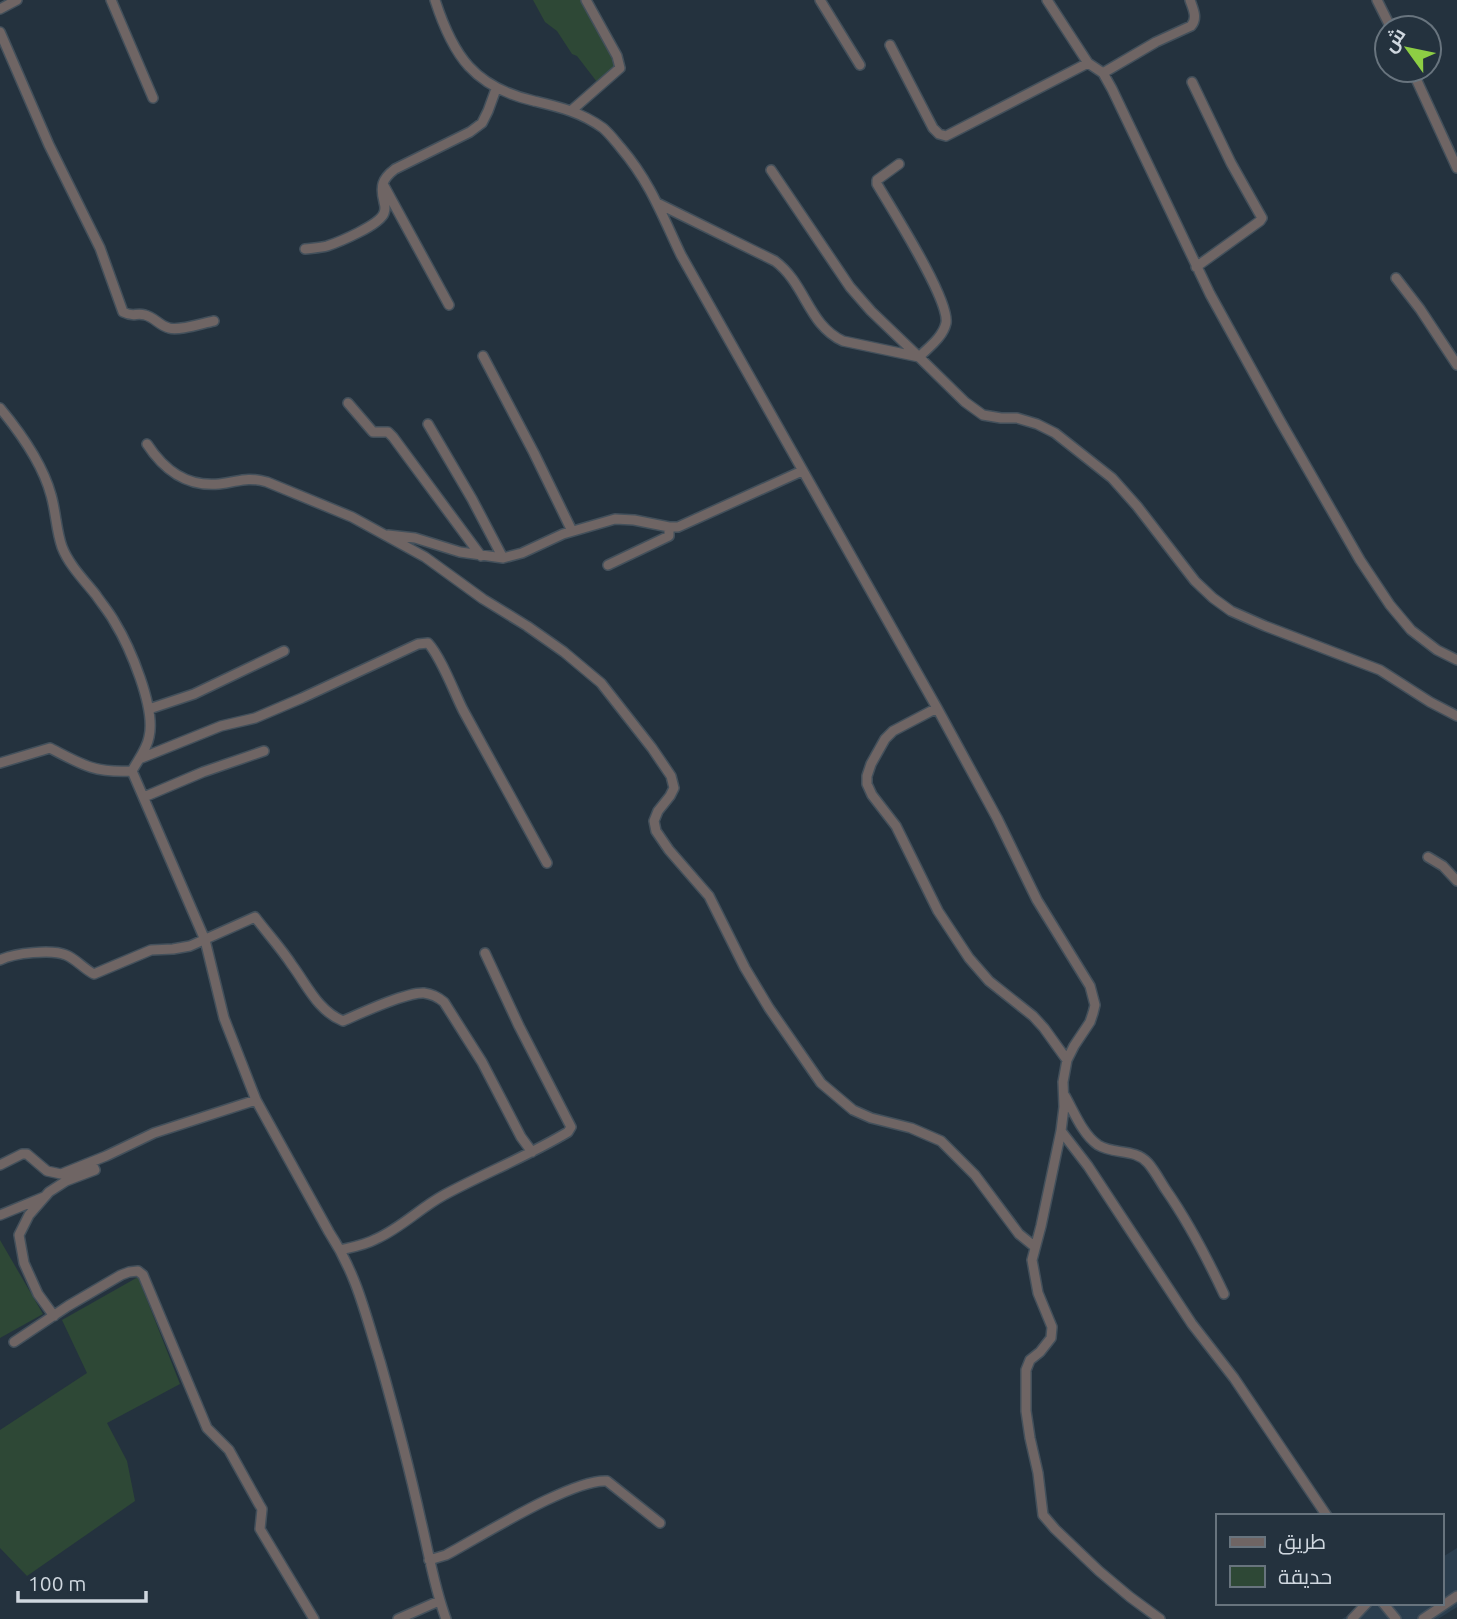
<svg xmlns="http://www.w3.org/2000/svg" width="1457" height="1619" viewBox="0 0 1457 1619" font-family="Ubuntu,Cairo,sans-serif">
  <style>
    .built { fill: #2b3e4e }
    .green { fill: #2e4836 }
    .lines { fill: none; stroke-linecap: round; stroke-linejoin: round }
    .street-casing { stroke: #43505b; stroke-width: 12 }
    .street { stroke: #6f6564; stroke-width: 9 }
  </style>
  <rect width="100%" height="100%" fill="#24323e"/>
  <path class="built" d="M1457,1548V1607L1438,1619H1342L1368,1603H1441V1558Z"/>
  <path class="green" d="M533,0H584L596,28L618,66L597,82L577,56L572,54L557,31L545,22Z
    M0,1240L43,1314L0,1338Z
    M138,1277L180,1384L107,1423L127,1461L135,1501L27,1576L0,1548V1430L87,1373L62,1320Z"/>
  <g class="lines">
    <g class="street-casing">
      <path id="street" d="M111,0L153,98
        M435,0C453,56 474,87 534,101C559,107 581,112 603,128C610,134 615,141 621,148C650,182 662,215 681,255L937,708L997,818L1037,900L1090,986L1095,1005L1093,1013L1090,1022L1074,1046L1067,1060L1063,1082L1064,1107L1061,1131L1041,1226L1032,1260L1038,1293L1052,1327L1051,1338L1040,1352L1030,1360L1026,1370V1411L1030,1438L1038,1473L1043,1515L1055,1529L1099,1571L1130,1597L1160,1619
        M820,0L860,65
        M1047,0L1088,63L1103,73L1112,89L1210,294L1279,419L1360,560L1390,605L1411,630L1437,650L1457,660
        M1377,0L1391,28
        M0,9L17,0
        M0,32L49,145L100,248L123,312C135,318 135,312 145,315C154,317 160,326 169,328C179,331 203,323 214,321
        M890,45L933,128L939,134L946,136L1088,63
        M1412,70L1457,168
        M1103,73L1156,42L1191,26C1198,18 1193,9 1190,0
        M1192,82L1231,163L1262,218L1260,221L1196,267
        M572,110L620,68L617,56L586,0
        M771,170L850,287L871,311L919,357C929,347 943,337 946,323C950,300 891,208 877,184V180L899,164
        M383,184L449,305
        M659,204L775,261C806,284 808,325 843,341L919,357L965,402L983,415L1001,418H1017L1037,424L1055,433L1112,478L1137,506L1195,581L1213,598L1231,611L1265,626L1380,670L1430,702L1457,716
        M305,249C312,248 320,248 327,246C339,242 380,225 384,213C386,208 385,207 384,202C380,186 382,179 395,169L470,132L482,123L488,111L496,89
        M1396,278L1420,309L1457,365
        M483,356L534,453L572,531
        M348,403L373,432H388L393,437L481,556
        M0,408C19,431 43,465 51,495C56,512 56,530 62,547C69,565 84,580 96,595C102,604 109,612 114,621C130,647 156,708 149,737C147,749 138,760 132,771L205,940L224,1018L256,1100L329,1232C357,1275 365,1313 380,1361C395,1414 409,1467 421,1521C429,1554 434,1587 446,1619
        M428,424L472,499L503,558
        M147,444C164,470 186,487 219,484C239,482 245,476 267,482L352,517L425,557L483,599L527,626L564,652L601,683L652,748L671,776L674,788L670,796L658,811L654,821L656,831L669,850L709,896L745,968L769,1008L821,1083L853,1110L871,1118L911,1128L941,1141L975,1175L1019,1234L1035,1247
        M388,535L415,538L460,552L503,558L522,553L563,534L615,519L634,520L669,527H678L802,471
        M608,565L669,536V527
        M937,708L893,731L885,739L871,764L867,776V784L872,795L896,826L938,911L969,958L989,981L1033,1016L1044,1028L1067,1060
        M149,709L194,694L284,651
        M139,759L221,726L255,718L302,698L418,644L428,643C441,657 454,692 463,710C491,761 519,812 547,863
        M0,763L50,748C82,765 95,773 132,771
        M144,797L203,772L264,751
        M1428,857L1443,866L1457,881
        M0,960C14,953 52,949 66,955C76,959 84,969 94,974L151,950L173,949L190,946L255,917C267,933 281,948 292,965C307,985 318,1011 343,1021C361,1013 406,992 424,993C432,994 438,997 444,1002L482,1062L521,1137L532,1152
        M1065,1096C1074,1112 1083,1135 1098,1145C1114,1155 1135,1148 1148,1163C1155,1171 1160,1181 1166,1190C1189,1223 1207,1258 1224,1294
        M1061,1131L1088,1166L1192,1324L1234,1378L1327,1516
        M0,1165L22,1154H27L47,1171L61,1174L106,1156L154,1133L256,1100
        M0,1215L44,1197
        M340,1250C353,1247 365,1245 376,1239C401,1228 420,1208 444,1195C485,1173 528,1156 568,1132L571,1127L519,1026L485,953
        M54,1316L38,1294L24,1263L19,1235L29,1215L49,1192L66,1181L95,1170L91,1162
        M14,1342L68,1306L121,1275L129,1272L138,1271L143,1275L207,1428L229,1450L259,1504L262,1509L260,1529L314,1619
        M429,1560L446,1555C480,1537 573,1478 607,1481L660,1523
        M1383,1603L1396,1619
        M398,1619L439,1601
        M1352,1619L1367,1603
        M1423,1619L1457,1596"/>
    </g>
    <use href="#street" class="street"/>
  </g>
  <rect x="1216" y="1514" width="228" height="91" fill="#24323e" stroke="#68747e" stroke-width="2"/>
  <rect x="1230" y="1537" width="35" height="10" fill="#6f6564" stroke="#68747e" stroke-width="2"/>
  <text x="1278" y="1549" font-size="21" fill="#cfd7df">طريق</text>
  <rect x="1230" y="1566" width="35" height="21" fill="#2e4836" stroke="#68747e" stroke-width="2"/>
  <text x="1278" y="1584" font-size="21" fill="#cfd7df">حديقة</text>
  <g transform="translate(1408 49) rotate(303)"><circle r="33" fill="#24323e" stroke="#68747e" stroke-width="2"/>
  <path d="M0-5L12 26L0 18L-12 26Z" fill="#8dce44"/>
  <text y="-10" font-size="19" font-weight="bold" text-anchor="middle" fill="#cfd7df">ش</text>
  </g>
  <path d="M18 1591v10h128v-10" fill="none" stroke="#cfd7df" stroke-width="3.5"/>
  <text x="28" y="1591" font-size="21" fill="#cfd7df" stroke="#24323e" stroke-width="5" paint-order="stroke">100 m</text>
</svg>
